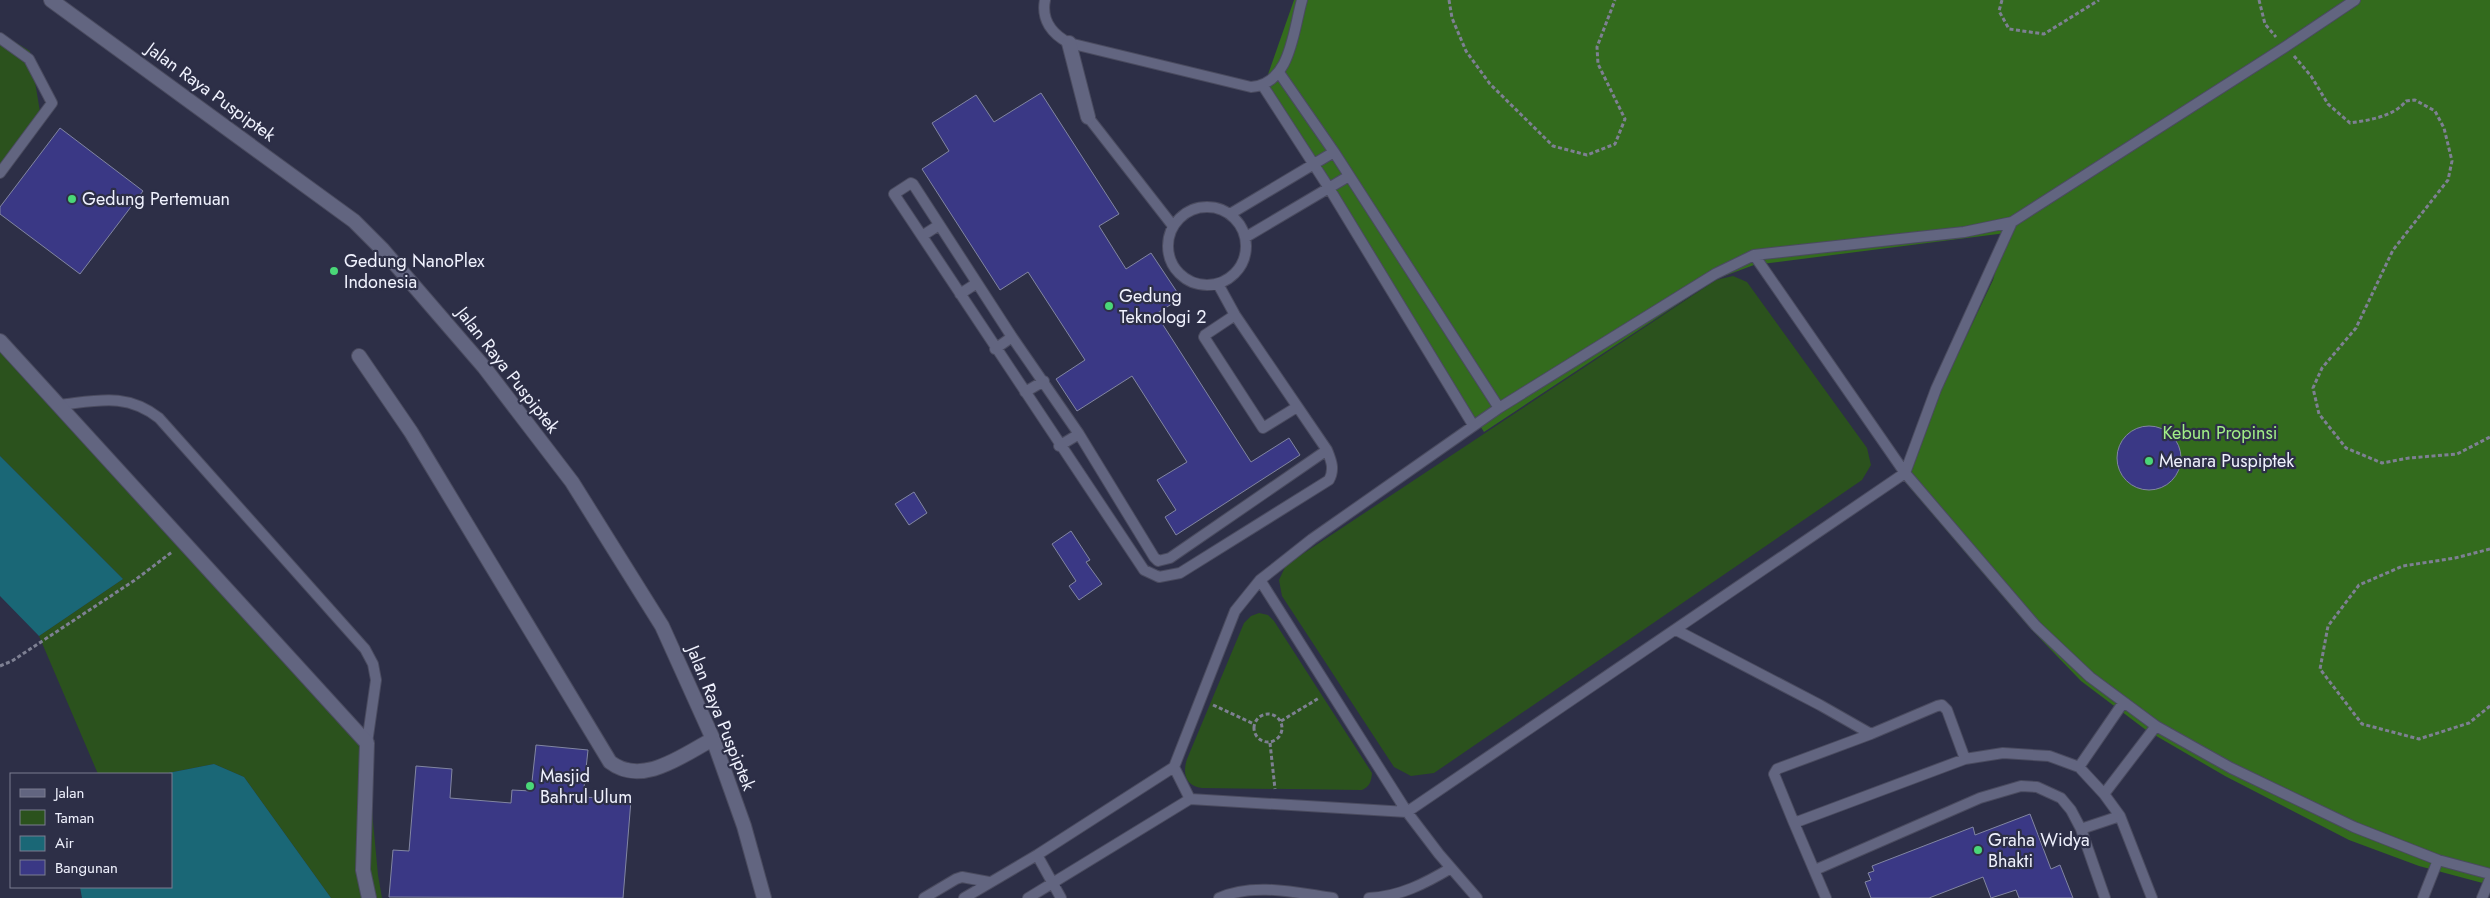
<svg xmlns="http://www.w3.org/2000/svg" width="2490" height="898" viewBox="0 0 2490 898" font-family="Jost,sans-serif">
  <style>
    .green { fill: #2b521d }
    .forest { fill: #336b1d }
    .water { fill: #1a6776 }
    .building { fill: #3a3885; stroke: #8286a2 }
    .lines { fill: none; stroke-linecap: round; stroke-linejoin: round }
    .service-casing { stroke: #4a4b5f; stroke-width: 12 }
    .minor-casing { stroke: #4a4b5f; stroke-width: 16 }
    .path { stroke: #7e8093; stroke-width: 3; stroke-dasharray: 4 2.5; stroke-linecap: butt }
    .service { stroke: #626580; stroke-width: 10 }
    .minor { stroke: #626580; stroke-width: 14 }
    .poi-dot { fill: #4ad778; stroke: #2d2f47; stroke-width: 2 }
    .labels { text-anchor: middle; stroke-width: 4.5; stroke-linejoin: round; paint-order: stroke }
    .street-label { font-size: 18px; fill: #eff1fd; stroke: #2d2f47 }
    .poi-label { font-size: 18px; fill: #eff1fd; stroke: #2d2f47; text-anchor: start }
    .park-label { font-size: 18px; fill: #a1ee87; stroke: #2d2f47 }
  </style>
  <rect width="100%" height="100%" fill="#2d2f47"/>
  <path class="green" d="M0,33L30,51L41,118L0,170Z
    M1733,276L1747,282L1867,448L1871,465L1862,480L1434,773L1411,776L1394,767L1282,596L1279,580L1286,565L1716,280Z
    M0,340L365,736L378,875L382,898H331L244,777L214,764L163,774H98L39,636L123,579L0,456Z
    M1259,613L1268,615L1274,621L1372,773C1371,782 1370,786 1362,790L1202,788C1186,786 1182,774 1187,759L1244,623L1251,616Z"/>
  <path class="forest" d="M1294,0H2490V885L2419,866L2349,840L2225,776L2146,730L2081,681L2030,628L1900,476L1993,280L2006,233L1754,265L1716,279L1484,432L1264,86Z"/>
  <path class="water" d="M0,456L123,579L39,636L0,596Z
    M214,764L244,777L331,898H82L80,887H171V774H163Z"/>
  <path class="building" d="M1041,93L1119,214L1099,226L1126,269L1151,253L1181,298L1156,314L1251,462L1289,438L1300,455L1176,535L1165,517L1176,510L1157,480L1187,462L1132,376L1077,411L1056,379L1085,360L1028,272L1000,290L922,169L949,151L932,123L976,95L994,122Z
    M60,128L143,191L80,274L0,214V207Z
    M2117 458a32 32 0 1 1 64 0a32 32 0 1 1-64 0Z
    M914,492L927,513L909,525L895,504Z
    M1071,531L1090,560L1086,562L1102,584L1079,600L1069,586L1076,581L1052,544Z
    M536,745L588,750L583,797L631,800L623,898L389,897L393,850L409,851L416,766L452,769L450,798L511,803L512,790L531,791Z
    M2030,814L2051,869L2060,865L2073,898H2019L2016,890L1991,898L1983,877L1929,898H1871L1865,882L1871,880L1868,873L1874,871L1872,866L1973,827L1975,835Z"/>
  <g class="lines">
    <g class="service-casing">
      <path id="service" d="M1045,0C1041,20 1052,34 1069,43L1251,87C1291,84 1293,31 1302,0
        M0,38L29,59L52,103L0,173
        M1280,74L1334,152L1499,408
        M1263,86L1329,188L1473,425
        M1088,117L1173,226
        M1168 246a39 39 0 1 1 78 0a39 39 0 1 1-78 0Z
        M1230,214L1334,152
        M922,236L939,225
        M1246,237L1349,176
        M1754,255L1905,473L2036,626L2090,677L2156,726L2231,768L2354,827L2438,860L2490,874
        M1218,284L1235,315L1327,450C1331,460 1335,469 1329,480L1180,573L1159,577L1144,570L894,194L911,183L913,184L1012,337L1079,434L1154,557L1158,561L1170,558L1327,450
        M960,294L977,283
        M1235,315L1205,335L1204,337L1263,428L1297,407
        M995,349L1012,337
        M1025,392L1044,381
        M58,405C97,401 126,392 159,418L365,649L373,664L376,680L367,743
        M1059,446L1079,434
        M1260,580L1407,812L1439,854L1477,898
        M1676,630L1820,705L1871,734
        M1174,767L1190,799
        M2079,767L2123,703
        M2104,794L2156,726
        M1794,823L1774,774L1777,769L1871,734L1937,706L1942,705L1947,710L1965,759
        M2081,829L2120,816
        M1037,855L1061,898
        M1815,870L1980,798L2021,786L2037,787L2061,798L2071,810L2081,829L2105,898
        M924,898L956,879L962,877L989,882
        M964,898L1037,855L1174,767L1235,611L1260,580L1312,539L1499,408L1715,274L1754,255L1964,232L2012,222L2285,47L2355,0
        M1028,898L1190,799L1407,812L1905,473L1936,389L2012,222
        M1219,898C1254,882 1297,893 1333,898
        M1369,898C1399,897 1426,883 1451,868
        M1826,898L1794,823L1965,759L2003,753L2049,756L2079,767L2104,794L2120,816L2152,898
        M2423,898L2438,860
        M2482,898L2490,879"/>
    </g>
    <g class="minor-casing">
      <path id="minor" d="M51,0L354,221L383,250L484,367L572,482L662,626L713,739L744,826L764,898
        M1069,43L1088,117
        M0,341L367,743L363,870L369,898
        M359,356L411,432L610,762C642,787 683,755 713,739"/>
    </g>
    <path class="path" d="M1449,0L1452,18L1466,51L1490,84L1553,146L1587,155L1615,144L1625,119L1598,64L1597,47L1615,0
      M2002,0L1999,11L2009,29L2044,34L2099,0
      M2259,0L2265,24L2276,37
      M2294,56L2311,76L2328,104L2350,123C2369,120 2393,117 2406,101L2415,100L2435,111L2444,128L2452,161L2448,180L2393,250L2356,328L2322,368L2313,388L2319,414L2346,448L2382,463L2409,458L2457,454L2490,437
      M2490,549L2455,558L2403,566L2359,585L2328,626L2320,669L2362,724L2419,739L2469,723L2490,706
      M0,666L12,661L135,580L172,552
      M1213,705L1254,724
      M1254 728a14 14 0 1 1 28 0a14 14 0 1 1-28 0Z
      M1281,721L1319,698
      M1270,743L1275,789"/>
    <use href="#service" class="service"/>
    <use href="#minor" class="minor"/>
  </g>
  <g class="poi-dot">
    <circle cx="72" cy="199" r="5"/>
    <circle cx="334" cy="271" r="5"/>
    <circle cx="1109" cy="306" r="5"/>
    <circle cx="2149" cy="461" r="5"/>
    <circle cx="530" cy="786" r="5"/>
    <circle cx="1978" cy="850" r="5"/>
  </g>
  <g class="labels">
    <g class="street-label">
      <text transform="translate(211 92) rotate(36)" y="6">Jalan Raya Puspiptek</text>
      <text transform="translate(508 370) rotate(52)" y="6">Jalan Raya Puspiptek</text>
      <text transform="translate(721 718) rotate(68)" y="6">Jalan Raya Puspiptek</text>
    </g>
    <g class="poi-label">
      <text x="82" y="205">Gedung Pertemuan</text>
      <text x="344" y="267">Gedung NanoPlex<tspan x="344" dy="21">Indonesia</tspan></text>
      <text x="1119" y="302">Gedung<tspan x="1119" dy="21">Teknologi 2</tspan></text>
      <text x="2159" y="467">Menara Puspiptek</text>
      <text x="540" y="782">Masjid<tspan x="540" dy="21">Bahrul Ulum</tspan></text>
      <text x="1988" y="846">Graha Widya<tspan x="1988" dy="21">Bhakti</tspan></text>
    </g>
    <g class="park-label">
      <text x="2220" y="439">Kebun Propinsi</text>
    </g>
  </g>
  <rect x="10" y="773" width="162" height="115" fill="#2d2f47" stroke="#7b7d90"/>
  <rect x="20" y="789" width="25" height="8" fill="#626580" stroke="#7b7d90"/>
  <text x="55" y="798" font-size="15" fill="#eff1fd">Jalan</text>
  <rect x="20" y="810" width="25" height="15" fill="#2b521d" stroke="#7b7d90"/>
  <text x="55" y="823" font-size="15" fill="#eff1fd">Taman</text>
  <rect x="20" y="836" width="25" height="15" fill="#1a6776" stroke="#7b7d90"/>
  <text x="55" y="848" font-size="15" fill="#eff1fd">Air</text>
  <rect x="20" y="860" width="25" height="15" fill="#3a3885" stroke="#7b7d90"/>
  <text x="55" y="873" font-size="15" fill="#eff1fd">Bangunan</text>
</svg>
